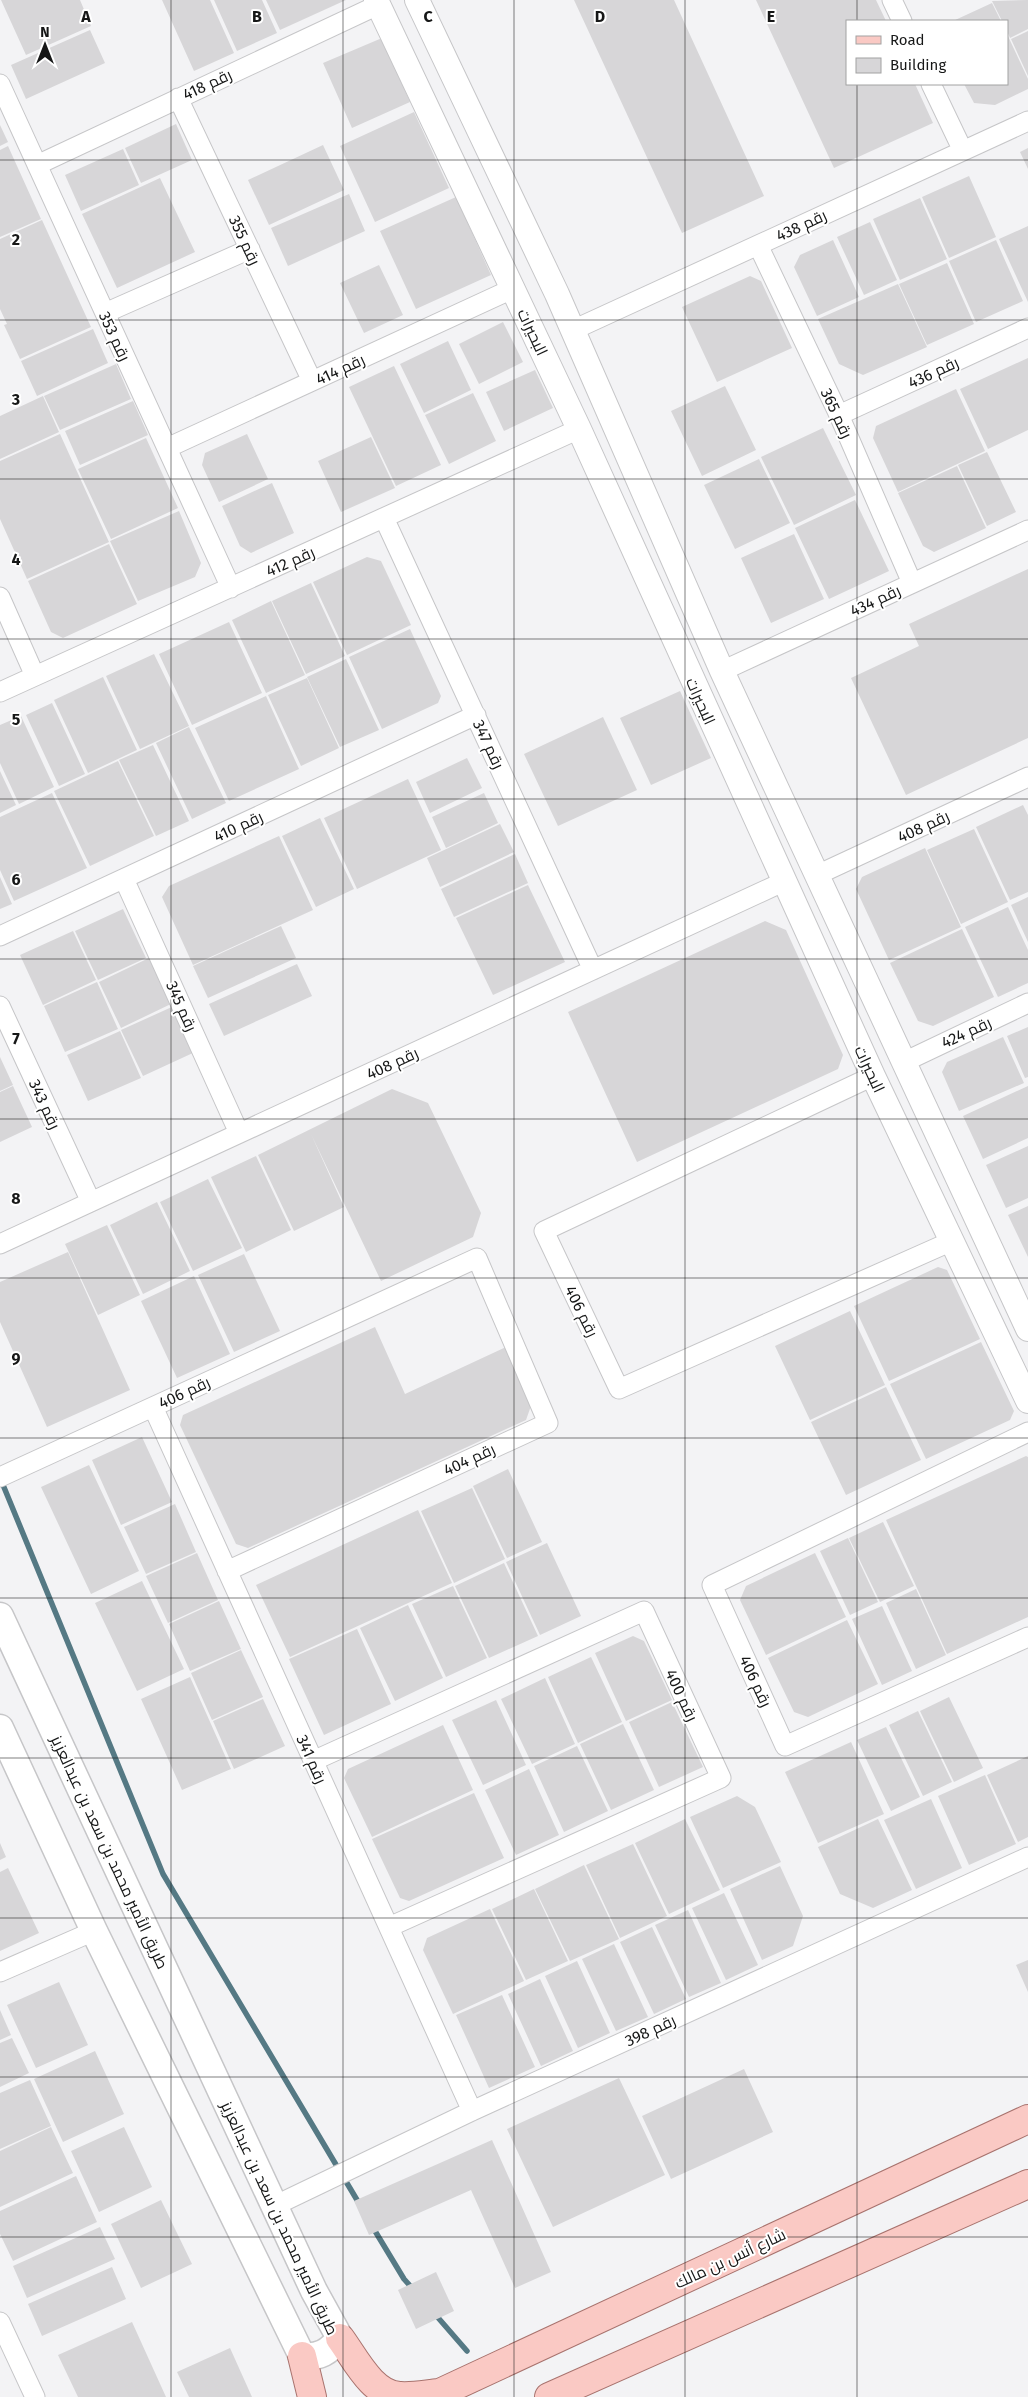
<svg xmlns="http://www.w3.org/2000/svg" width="1028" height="2397" viewBox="0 0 1028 2397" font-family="'Fira Sans',Cairo,sans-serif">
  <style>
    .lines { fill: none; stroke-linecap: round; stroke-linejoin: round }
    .stream { stroke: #557984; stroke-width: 5.5 }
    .building { fill: #d7d6d8 }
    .minor-casing { stroke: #c6c6c8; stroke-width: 21 }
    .tertiary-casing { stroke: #c6c6c8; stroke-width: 26 }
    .secondary-casing { stroke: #c6c6c8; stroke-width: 29 }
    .primary-casing { stroke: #a8736e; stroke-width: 30 }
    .minor { stroke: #fff; stroke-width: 19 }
    .tertiary { stroke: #fff; stroke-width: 24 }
    .secondary { stroke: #fff; stroke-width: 26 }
    .primary { stroke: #fac9c4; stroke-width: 28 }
    .grid { fill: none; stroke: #161717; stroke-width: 1; stroke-opacity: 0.55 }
    .labels { text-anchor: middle; stroke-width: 4; stroke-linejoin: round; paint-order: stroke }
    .street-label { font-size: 16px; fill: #161717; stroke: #fff }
    .grid-label { font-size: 16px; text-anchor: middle; font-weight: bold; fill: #161717; stroke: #fff; stroke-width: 4; stroke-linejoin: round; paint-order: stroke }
  </style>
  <rect width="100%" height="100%" fill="#f3f3f5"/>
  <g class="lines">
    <path class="stream" d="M1,1480L163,1874L360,2205
      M372,2226L404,2279L413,2289
      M434,2313L467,2351"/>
  </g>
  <path class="building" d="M1,0H80L91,26L26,55Z
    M162,0H210L234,53L194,71Z
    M214,0H262L277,33L237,51Z
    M266,0H346L280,30Z
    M574,0H674L764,196L682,233Z
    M756,0H876L886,21H847V84H915L933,123L834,168Z
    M1028,0V29L1010,38L1007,31V21H1002L992,1Z
    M992,3L1001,21H953Z
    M90,30L105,63L26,99L11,65Z
    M1028,31V76L1011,39Z
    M1007,34L1028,79V89L995,105L974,103L964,84H1007Z
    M382,38L410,102L352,128L323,63Z
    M414,112L449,188L375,222L340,146Z
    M176,124L192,160L141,183L125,148Z
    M0,125L8,142L0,146Z
    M323,145L344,190L269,225L248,180Z
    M8,146L41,219L0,237V150Z
    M1028,148V169L1020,152Z
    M123,149L139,185L81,211L65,175Z
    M969,176L996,237L949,258L922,197Z
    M160,178L195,252L117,288L82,214Z
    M349,194L365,231L288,266L271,228Z
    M456,197L491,275L416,309L380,231Z
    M920,198L947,259L900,280L873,219Z
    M42,220L91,327L20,359L4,325L7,324L0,309V239Z
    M870,222L897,280L864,295L837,237Z
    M1028,226V302L999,239Z
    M833,240L859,297L817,316L794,267L800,255Z
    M996,240L1023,301L976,322L949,261Z
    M947,263L974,324L927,345L899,284Z
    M379,265L403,315L364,333L340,283Z
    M750,276L761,281L792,348L717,382L682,307Z
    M898,284L927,347L863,375L839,364L818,319Z
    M503,322L523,362L479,384L459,344Z
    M93,329L108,363L37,396L21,361Z
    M448,341L471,390L424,413L400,364Z
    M1028,358V430L988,449L960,389Z
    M116,364L131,399L60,430L44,396Z
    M394,366L441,465L396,486L349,387Z
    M535,370L553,408L504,431L486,392Z
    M725,386L756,450L702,476L671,411Z
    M956,389L985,451L898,492L873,438L876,426Z
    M473,393L496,441L449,464L425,415Z
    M43,396L59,432L0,459V416Z
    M133,401L148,435L80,465L65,431Z
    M823,428L856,495L794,525L761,457Z
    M60,434L109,542L27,579L0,519V461Z
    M247,434L268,479L219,502L202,465L205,453Z
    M371,437L395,488L341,512L318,461Z
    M146,438L178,508L111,539L78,469Z
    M987,452L1016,512L987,526L958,465Z
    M759,459L790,523L735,549L704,485Z
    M957,466L986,528L934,552L923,546L898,493Z
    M272,483L294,533L251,553L240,546L222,506Z
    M855,500L889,571L829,599L795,528Z
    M179,511L201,563L195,577L138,601L110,541Z
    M794,534L824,599L771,623L741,558Z
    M109,544L137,604L63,638L51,632L28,581Z
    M367,557L381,561L411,625L347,655L313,582Z
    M1028,569V738L906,795L851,678L919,646L909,624Z
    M311,583L345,656L306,674L272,601Z
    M271,601L305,675L266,693L232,620Z
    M229,622L262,693L192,725L159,654Z
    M410,629L441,696L438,703L382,729L349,657Z
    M154,654L189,726L140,749L106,676Z
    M346,659L379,730L340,747L307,677Z
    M103,677L137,750L88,773L54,700Z
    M307,678L339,748L301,766L268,695Z
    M680,691L711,758L651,785L620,718Z
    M266,696L299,769L229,801L195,728Z
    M52,703L85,774L59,786L26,715Z
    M21,716L54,787L19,804L0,763V725Z
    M603,717L637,790L558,826L524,754Z
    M189,727L226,803L192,819L156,743Z
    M153,745L189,821L156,836L119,760Z
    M467,758L482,788L430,813L416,782Z
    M118,761L154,836L90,866L54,791Z
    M0,771L16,805L0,813Z
    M408,779L441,850L357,889L324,818Z
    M52,793L87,868L14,901L0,870V817Z
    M484,793L498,823L446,848L432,817Z
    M1023,805L1028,815V892L1010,900L976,827Z
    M320,818L354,889L316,907L282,836Z
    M500,824L514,852L440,887L427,858Z
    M974,829L1008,902L961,924L927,850Z
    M279,836L313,910L193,965L162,897L169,886Z
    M925,848L961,927L889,960L856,889L862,877Z
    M515,854L528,883L454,917L441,889Z
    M0,877L12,904L0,909Z
    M528,885L565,962L493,995L456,918Z
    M1028,897V942L1011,905Z
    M1008,907L1028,950V983L998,997L965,927Z
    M123,909L146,958L98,980L75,931Z
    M765,921L786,930L843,1055L838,1069L637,1162L568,1012Z
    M281,926L296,958L208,998L193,966Z
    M962,929L994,997L933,1026L918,1021L890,963Z
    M73,931L96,980L43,1005L20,955Z
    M151,957L173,1003L121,1028L99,982Z
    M297,964L312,996L224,1036L209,1004Z
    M97,982L118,1029L65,1052L44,1006Z
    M174,1006L195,1052L143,1076L121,1030Z
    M1028,1027V1077L1025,1078L1007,1036Z
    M120,1031L141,1078L88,1101L67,1055Z
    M1003,1037L1024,1083L959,1111L942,1072L947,1062Z
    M0,1057L13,1085L0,1091Z
    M13,1086L32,1127L0,1142V1092Z
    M1028,1086V1138L983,1159L963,1116Z
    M392,1089L428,1103L481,1213L473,1237L381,1281L311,1134L344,1207L294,1231L258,1155Z
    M1028,1146V1198L1006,1208L986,1165Z
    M256,1156L291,1230L246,1252L211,1177Z
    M208,1179L242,1248L193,1271L160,1202Z
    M157,1202L190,1271L143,1294L110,1225Z
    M1028,1206V1257L1008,1215Z
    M107,1225L140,1295L98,1315L65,1244Z
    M68,1252L130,1390L47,1427L0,1322V1282Z
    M244,1254L280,1331L234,1352L198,1275Z
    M938,1267L947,1270L980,1339L889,1381L854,1306Z
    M194,1276L230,1354L177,1378L141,1301Z
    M850,1311L885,1385L810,1420L775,1346Z
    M375,1327L405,1394L506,1347L532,1403L526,1420L248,1548L236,1544L180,1425L183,1415Z
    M981,1342L1014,1411L1010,1420L926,1459L890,1384Z
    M886,1387L921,1460L846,1495L811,1422Z
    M142,1437L172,1502L121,1525L92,1460Z
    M1026,1456L1028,1457V1617L947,1654L886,1520Z
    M89,1465L139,1571L91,1594L41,1487Z
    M508,1469L542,1542L507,1558L473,1486Z
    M472,1488L505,1559L454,1583L421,1511Z
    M175,1504L196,1552L146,1574L124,1527Z
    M418,1510L452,1583L290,1657L256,1585Z
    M883,1522L914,1586L880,1602L849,1538Z
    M848,1538L878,1602L850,1615L820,1551Z
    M547,1543L581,1616L540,1635L506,1562Z
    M197,1553L218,1600L168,1623L146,1576Z
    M815,1553L846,1617L766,1655L740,1600L746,1586Z
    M504,1563L538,1636L489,1658L455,1586Z
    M142,1581L184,1669L137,1691L95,1603Z
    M453,1586L487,1658L446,1677L412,1604Z
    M916,1589L946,1655L916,1669L886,1603Z
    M219,1601L241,1649L190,1671L169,1624Z
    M408,1605L443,1678L395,1701L360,1628Z
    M882,1606L912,1671L882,1685L852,1619Z
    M847,1620L878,1684L808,1717L794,1712L768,1658Z
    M357,1629L391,1704L324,1735L289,1659Z
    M633,1636L644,1641L672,1700L626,1721L595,1653Z
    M241,1650L263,1697L212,1720L191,1673Z
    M591,1657L622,1722L578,1743L548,1677Z
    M190,1677L231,1769L182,1790L141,1699Z
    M545,1678L575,1744L532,1764L501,1699Z
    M949,1697L983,1768L954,1782L920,1711Z
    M263,1699L285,1746L234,1769L213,1721Z
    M496,1700L526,1765L483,1785L452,1720Z
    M672,1702L703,1767L659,1787L629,1722Z
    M918,1711L952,1782L923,1796L889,1725Z
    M623,1724L654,1790L611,1810L580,1744Z
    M443,1725L473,1790L372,1837L344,1778L348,1769Z
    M886,1727L920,1797L891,1811L857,1740Z
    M851,1742L884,1814L818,1843L785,1772Z
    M577,1746L608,1811L564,1832L534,1766Z
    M1028,1756V1837L1018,1842L987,1775Z
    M529,1769L559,1835L516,1855L485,1790Z
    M985,1775L1016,1844L969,1865L938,1796Z
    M474,1793L504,1858L409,1901L400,1898L372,1839Z
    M737,1796L755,1807L781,1862L723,1888L690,1817Z
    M931,1799L962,1868L916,1889L884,1820Z
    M685,1819L720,1890L669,1914L635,1843Z
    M878,1819L912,1890L873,1908L840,1894L818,1847Z
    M0,1843L6,1857L0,1860Z
    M633,1844L667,1916L620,1938L586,1865Z
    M584,1865L619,1939L570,1961L535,1889Z
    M780,1866L803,1916L793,1946L762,1960L730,1889Z
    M8,1868L39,1933L0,1951V1872Z
    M534,1889L568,1961L526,1980L492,1909Z
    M724,1893L758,1965L726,1980L692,1908Z
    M490,1909L524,1981L453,2014L423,1950L427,1938Z
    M688,1910L721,1983L689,1997L655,1925Z
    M652,1927L686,1999L654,2014L620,1942Z
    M614,1944L648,2017L616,2031L582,1959Z
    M1028,1960V1992L1016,1965Z
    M577,1961L610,2033L578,2048L545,1976Z
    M540,1979L573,2051L541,2066L508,1994Z
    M59,1982L88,2045L36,2068L7,2005Z
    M502,1995L535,2067L489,2088L456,2015Z
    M0,2010L11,2035L0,2040Z
    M12,2038L29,2073L0,2087V2043Z
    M95,2051L124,2114L63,2142L34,2079Z
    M744,2069L773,2132L671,2179L642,2116Z
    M619,2078L665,2175L553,2227L507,2129Z
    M30,2080L51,2126L0,2149V2093Z
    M51,2127L73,2173L0,2207V2151Z
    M124,2127L152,2187L99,2212L71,2151Z
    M492,2140L551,2272L515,2288L471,2190L369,2235L354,2201Z
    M76,2176L97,2222L13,2261L0,2234V2211Z
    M161,2200L192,2264L141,2288L111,2224Z
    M100,2227L115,2259L27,2298L13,2266Z
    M112,2267L126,2299L42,2336L28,2304Z
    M436,2272L454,2311L416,2329L398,2290Z
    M132,2322L166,2397H78L58,2355Z
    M230,2348L252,2397H189L177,2372Z"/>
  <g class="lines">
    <g class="minor-casing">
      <path id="minor" d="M892,0L902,21
        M0,84L231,588
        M931,84L963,151
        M178,98L312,381
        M37,165L378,5
        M758,245L839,415L912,583
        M105,313L250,249
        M573,330L1028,121
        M839,415L1028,328
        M167,448L512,289
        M384,518L593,970
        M0,597L35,676
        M722,671L1028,530
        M0,692L579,429
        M817,875L1028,777
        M124,879L239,1133
        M0,936L476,715
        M0,1006L91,1202
        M904,1062L1028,1003
        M873,1076L544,1231L619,1389L952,1241
        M0,1244L783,882
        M153,1407L472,2111
        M1028,1432L712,1585L785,1746L1028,1637
        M0,1477L477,1258L548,1423L227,1571
        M313,1761L644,1611L721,1778L389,1927
        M0,1972L94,1931
        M274,2206L472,2111L1028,1857
        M0,2322L35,2397"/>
    </g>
    <g class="tertiary-casing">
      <path id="tertiary" d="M376,0L579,429L873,1076L1028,1401
        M417,0L557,294L722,671L1028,1329"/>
    </g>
    <g class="secondary-casing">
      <path id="secondary" d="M0,1616L314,2291L340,2338C329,2352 319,2358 302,2356L94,1931L0,1728"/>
    </g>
    <g class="primary-casing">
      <path id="primary" d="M340,2338C355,2358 372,2395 400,2396C413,2397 427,2394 439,2393
        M302,2356L312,2397
        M431,2397L1028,2119
        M549,2397L1028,2184"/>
    </g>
    <use href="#minor" class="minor"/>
    <use href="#tertiary" class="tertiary"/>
    <use href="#secondary" class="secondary"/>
    <use href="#primary" class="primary"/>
  </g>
  <path class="grid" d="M171,0V2397M343,0V2397M514,0V2397M685,0V2397M857,0V21M857,84V2397M0,160H1028M0,320H1028M0,479H1028M0,639H1028M0,799H1028M0,959H1028M0,1119H1028M0,1278H1028M0,1438H1028M0,1598H1028M0,1758H1028M0,1918H1028M0,2077H1028M0,2237H1028"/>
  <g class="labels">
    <g class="street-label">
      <text transform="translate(207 84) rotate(-25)" y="6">رقم 418</text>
      <text transform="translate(801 225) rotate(-25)" y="6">رقم 438</text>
      <text transform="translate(245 240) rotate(65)" y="6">رقم 355</text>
      <text transform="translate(533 332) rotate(65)" y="6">البحيرات</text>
      <text transform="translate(115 336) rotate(65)" y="6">رقم 353</text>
      <text transform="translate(340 369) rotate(-25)" y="6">رقم 414</text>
      <text transform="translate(933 372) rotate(-25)" y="6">رقم 436</text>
      <text transform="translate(837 413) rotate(65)" y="6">رقم 365</text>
      <text transform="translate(290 561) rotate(-24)" y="6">رقم 412</text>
      <text transform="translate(875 600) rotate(-25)" y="6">رقم 434</text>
      <text transform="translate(701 701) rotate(66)" y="6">البحيرات</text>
      <text transform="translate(489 744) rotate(65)" y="6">رقم 347</text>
      <text transform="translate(238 826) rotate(-25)" y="6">رقم 410</text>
      <text transform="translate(923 826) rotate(-25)" y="6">رقم 408</text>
      <text transform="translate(182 1006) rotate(66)" y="6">رقم 345</text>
      <text transform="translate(966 1032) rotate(-25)" y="6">رقم 424</text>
      <text transform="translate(392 1063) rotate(-25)" y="6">رقم 408</text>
      <text transform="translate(870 1069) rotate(65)" y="6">البحيرات</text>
      <text transform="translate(45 1104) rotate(65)" y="6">رقم 343</text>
      <text transform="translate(582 1311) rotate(64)" y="6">رقم 406</text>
      <text transform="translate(184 1392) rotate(-25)" y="6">رقم 406</text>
      <text transform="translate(469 1459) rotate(-25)" y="6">رقم 404</text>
      <text transform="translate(756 1681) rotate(65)" y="6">رقم 406</text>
      <text transform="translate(682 1695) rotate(65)" y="6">رقم 400</text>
      <text transform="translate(312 1759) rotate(66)" y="6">رقم 341</text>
      <text transform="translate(110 1852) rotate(65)" y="6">طريق الأمير محمد بن سعد بن عبدالعزيز</text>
      <text transform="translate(650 2030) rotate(-25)" y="6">رقم 398</text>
      <text transform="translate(280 2218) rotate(65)" y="6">طريق الأمير محمد بن سعد بن عبدالعزيز</text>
      <text transform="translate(730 2258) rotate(-25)" y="6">شارع أنس بن مالك</text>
    </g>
  </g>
  <g class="grid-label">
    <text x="86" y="22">A</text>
    <text x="257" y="22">B</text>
    <text x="428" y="22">C</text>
    <text x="600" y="22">D</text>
    <text x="771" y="22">E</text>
    <text x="16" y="245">2</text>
    <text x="16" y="405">3</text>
    <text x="16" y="565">4</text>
    <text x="16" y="725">5</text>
    <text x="16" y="885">6</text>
    <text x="16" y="1044">7</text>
    <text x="16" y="1204">8</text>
    <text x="16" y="1364">9</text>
  </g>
  <rect x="846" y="20" width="162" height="65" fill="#ffffff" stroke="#a2a2a2"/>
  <rect x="856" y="36" width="25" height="8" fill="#fac9c4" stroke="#a2a2a2"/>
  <text x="890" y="45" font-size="15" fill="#161717">Road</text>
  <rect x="856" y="58" width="25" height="15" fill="#d7d6d8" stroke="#a2a2a2"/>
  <text x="890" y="70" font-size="15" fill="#161717">Building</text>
  <g transform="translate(45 45)" stroke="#ffffff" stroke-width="4" paint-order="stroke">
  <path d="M0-4L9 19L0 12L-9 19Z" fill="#161717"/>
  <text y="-8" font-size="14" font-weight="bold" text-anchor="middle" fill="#161717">N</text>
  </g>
</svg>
